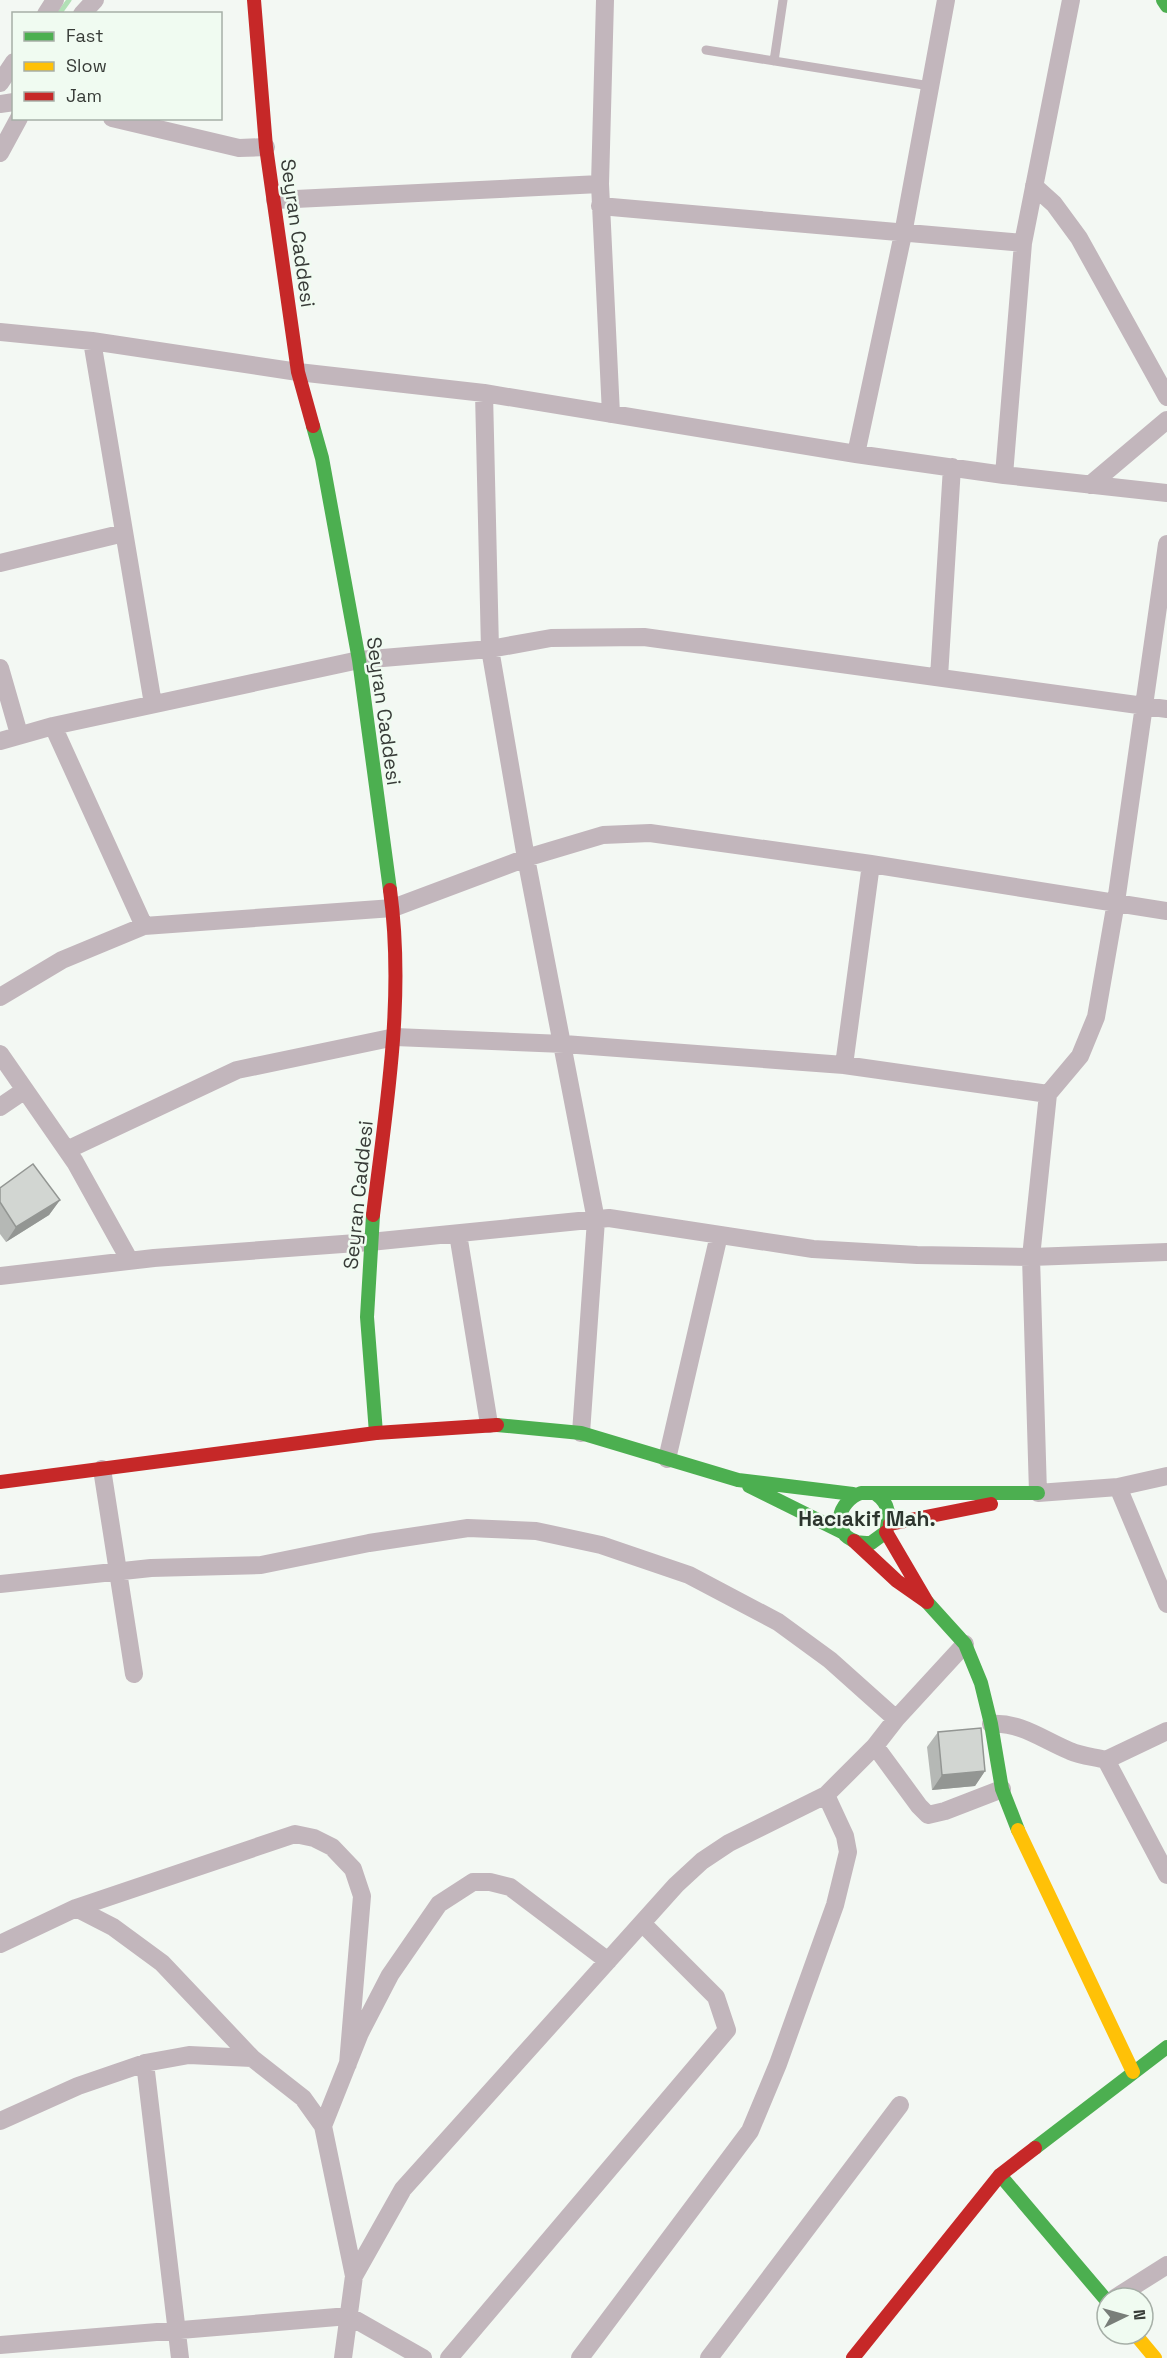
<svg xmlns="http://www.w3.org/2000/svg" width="1167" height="2358" viewBox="0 0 1167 2358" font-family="'Space Grotesk',sans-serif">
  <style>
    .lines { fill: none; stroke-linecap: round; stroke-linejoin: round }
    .stream { stroke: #b2e0b6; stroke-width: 5 }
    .lane { stroke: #c2b6bc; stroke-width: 9 }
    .street { stroke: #c2b6bc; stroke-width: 18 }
    .fast { stroke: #4caf50; stroke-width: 14 }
    .slow { stroke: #ffc107; stroke-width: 14 }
    .jam { stroke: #c62828; stroke-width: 14 }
    .wall { fill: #b5b8b5 }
    .shaded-wall { fill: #939693 }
    .building { fill: #d2d6d2; stroke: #939693; stroke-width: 1.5 }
    .labels { text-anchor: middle; stroke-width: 5; stroke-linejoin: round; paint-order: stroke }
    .street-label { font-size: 20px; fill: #383c38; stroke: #f0fbf1 }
    .neighbourhood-label { font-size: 21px; font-weight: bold; fill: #2d362e; stroke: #f0fbf1 }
  </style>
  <rect width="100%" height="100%" fill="#f3f8f3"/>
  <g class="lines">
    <path class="stream" d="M59,14L69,0"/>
    <path class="lane" d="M706,50L930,86
      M774,61L783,0"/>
    <path class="street" d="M605,0L600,184L611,414
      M46,14L55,0
      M82,14L95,0
      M0,83L14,62
      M0,104L14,102
      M112,118L239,148L266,147
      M0,153L19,118
      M1034,186L1054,204L1079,238L1167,397
      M275,200L600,184
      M600,206L1023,243
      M0,332L92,341L298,372L484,393L856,454L1004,475L1167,493
      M92,341L153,704
      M484,393L490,649L526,858L596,1220L581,1433
      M856,454L903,234L946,0
      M1004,475L1023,243L1071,0
      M1090,485L1167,420
      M1167,544L1116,902L1096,1017L1080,1056L1048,1094L1031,1257L1038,1493L1118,1487L1167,1476
      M0,563L124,533
      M0,668L19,734
      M939,677L952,467
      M53,726L144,926
      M0,741L53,726L359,660L490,649L551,638L644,637L1167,709
      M0,997L62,960L144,926L393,908L526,858L603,835L650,833L871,864L1167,911
      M0,1054L75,1162L130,1261
      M844,1065L871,864
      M0,1107L25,1090
      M67,1150L237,1070L395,1037L564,1044L844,1065L1048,1094
      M458,1234L489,1424
      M0,1276L154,1258L370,1242L609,1218L813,1249L917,1255L1031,1257L1167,1252
      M667,1459L719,1235
      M102,1469L134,1674
      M1118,1487L1167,1604
      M0,1584L151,1568L261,1565L369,1543L468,1528L536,1531L601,1545L689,1575L778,1622L830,1660L896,1719
      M991,1724C1021,1722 1043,1740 1070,1751C1081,1756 1095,1757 1106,1760
      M1167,1731L1106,1760L1167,1875
      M875,1746L919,1806L928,1815L945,1811L1002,1789
      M76,1908L295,1834L314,1838L332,1847L353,1869L362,1896L348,2064
      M0,1944L76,1908L113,1927L162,1963L252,2058
      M145,2063L180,2358
      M0,2121L78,2086L145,2063L189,2055L252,2058L303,2098L323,2126L354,2276
      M323,2126L360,2033L390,1975L439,1904L473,1882H490L510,1887L608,1961
      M1115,2298L1167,2265
      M0,2345L349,2316L423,2358
      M343,2358L354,2276L403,2189L676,1885L702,1861L729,1843L826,1795L875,1746L896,1719L965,1644
      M449,2358L727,2030L716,1997L642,1923
      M580,2358L750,2131L778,2064L835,1905L848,1852L845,1836L826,1795
      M709,2358L900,2105"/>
    <path class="fast" d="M1163,0L1167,6
      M313,426L322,458L359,660L390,890
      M373,1215L367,1317L376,1433
      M497,1425L581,1433L738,1480L853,1494
      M749,1486L844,1533
      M876,1494C890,1504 890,1516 886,1532L871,1543C867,1543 861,1543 857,1542C829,1533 838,1501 861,1493H1038
      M927,1602L965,1644L981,1683L991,1724L1002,1789L1018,1830
      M1035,2148L1167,2047
      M1000,2175L1107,2301"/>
    <path class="slow" d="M1018,1830L1133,2072
      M1135,2334L1155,2358"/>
    <path class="jam" d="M254,0L266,147L298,372L313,426
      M373,1215C386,1107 405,999 390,890
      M0,1482L376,1433L497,1425
      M890,1524L991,1504
      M854,1541L897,1581L927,1602L886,1532
      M853,2358L1000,2175L1035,2148"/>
  </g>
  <path class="wall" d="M0,1188L60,1200L49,1215L6,1242L0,1234Z
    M938,1732L985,1771L975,1786L932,1790L927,1747Z"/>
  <path class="shaded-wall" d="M60,1200L49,1215L6,1242L16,1227Z
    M985,1771L975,1786L932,1790L942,1775Z"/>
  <path class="building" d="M33,1164L60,1200L16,1227L0,1202V1188Z
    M981,1728L985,1771L942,1775L938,1732Z"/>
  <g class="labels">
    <g class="street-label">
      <text transform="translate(298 233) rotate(82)" y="7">Seyran Caddesi</text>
      <text transform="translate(384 711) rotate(82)" y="7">Seyran Caddesi</text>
      <text transform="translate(358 1195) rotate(-84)" y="7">Seyran Caddesi</text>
    </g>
    <g class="neighbourhood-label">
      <text x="867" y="1526">Hacıakif Mah.</text>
    </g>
  </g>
  <rect x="12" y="12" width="210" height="108" fill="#f0fbf1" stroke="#a6afa7" stroke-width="1.5"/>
  <rect x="24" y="32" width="30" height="9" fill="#4caf50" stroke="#a6afa7" stroke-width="1.5"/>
  <text x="66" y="42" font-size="18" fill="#383c38">Fast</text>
  <rect x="24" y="62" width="30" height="9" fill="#ffc107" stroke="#a6afa7" stroke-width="1.5"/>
  <text x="66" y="72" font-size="18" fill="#383c38">Slow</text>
  <rect x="24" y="92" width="30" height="9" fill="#c62828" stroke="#a6afa7" stroke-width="1.5"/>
  <text x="66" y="102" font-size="18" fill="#383c38">Jam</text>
  <g transform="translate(1125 2316) rotate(85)"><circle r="28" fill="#f0fbf1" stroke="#a6afa7" stroke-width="1.5"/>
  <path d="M0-4.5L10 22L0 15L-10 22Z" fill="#797e79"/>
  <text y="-9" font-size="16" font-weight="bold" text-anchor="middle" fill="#383c38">N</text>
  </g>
</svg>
